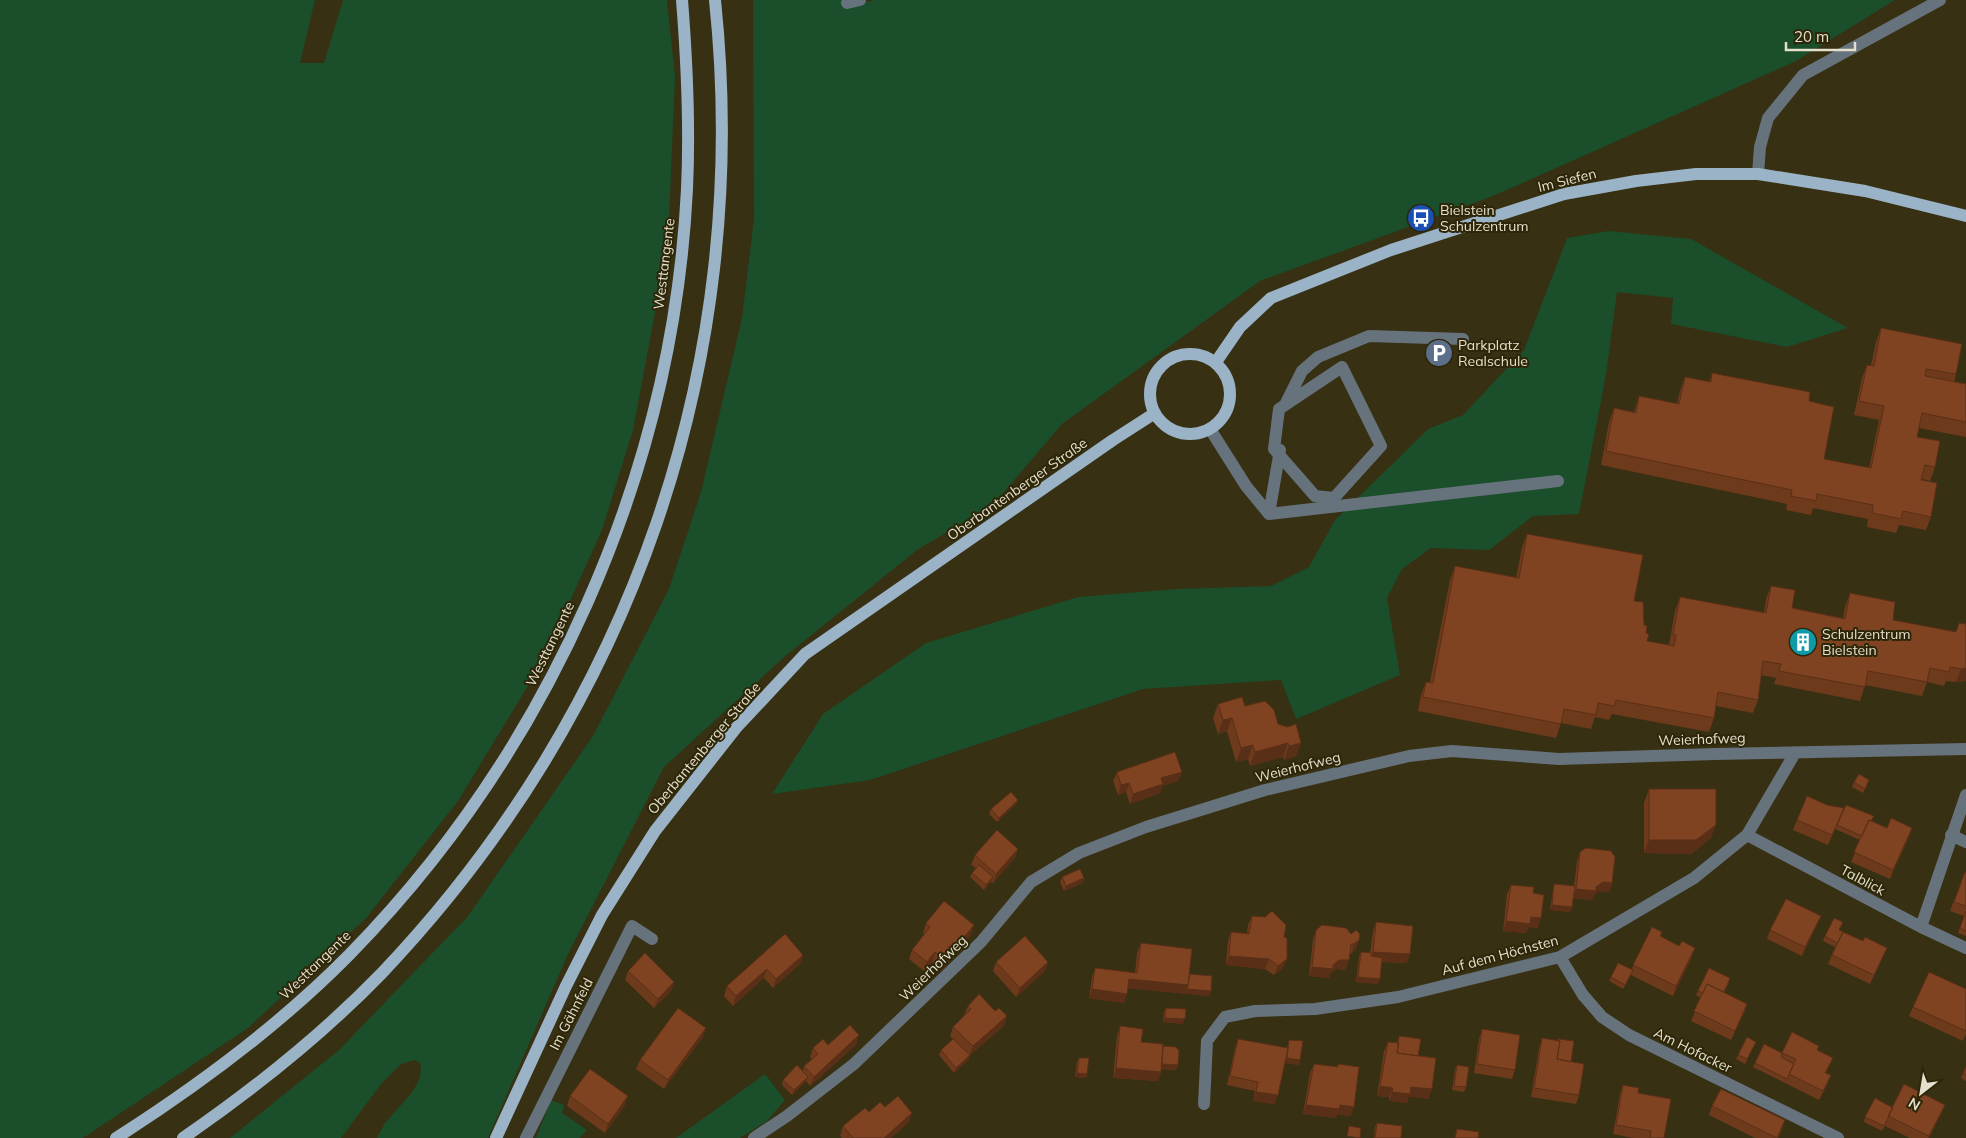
<svg xmlns="http://www.w3.org/2000/svg" width="1966" height="1138" viewBox="0 0 1966 1138" font-family="Mulish,sans-serif">
  <style>
    .green { fill: #1b4e2a }
    .lines { fill: none; stroke-linecap: round; stroke-linejoin: round }
    .minor { stroke: #66727c; stroke-width: 12 }
    .major { stroke: #9bb3c7; stroke-width: 12 }
    .wall { fill: #6e3a1c }
    .shaded-wall { fill: #5a2f17 }
    .building { fill: #804321; stroke: #5a2f17 }
    .labels { text-anchor: middle; stroke-width: 4; stroke-linejoin: round; paint-order: stroke }
    .street-label { font-size: 14px; fill: #e4e0ce; stroke: #2d2608 }
    .poi-label { font-size: 14px; fill: #e4e0ce; stroke: #2d2608; text-anchor: start }
  </style>
  <rect width="100%" height="100%" fill="#373012"/>
  <path class="green" d="M0,0H315L300,63H324L343,0H667L675,76L668,244L633,430L602,530L543,661L458,801L366,918L248,1028L83,1138H0Z
    M753,0H844L848,6L875,0H1895L1796,61L1554,169L1493,196L1260,281L1062,424L993,505L917,550L783,658L664,767L568,954L488,1138H377L385,1123L413,1091L420,1078L421,1064L415,1060L401,1064L381,1084L341,1138H230L339,1050L468,916L593,736L669,589L701,492L742,318L754,219Z
    M1609,231L1691,239L1848,328L1787,347L1671,324L1673,298L1617,292L1606,375L1579,514L1533,516L1489,550L1431,548L1402,569L1387,598L1400,675L1296,719L1281,680L1143,689L870,780L772,794L823,714L926,643L1078,597L1177,589L1271,586L1309,567L1335,520L1428,429L1463,415L1524,350L1567,238Z
    M765,1074L785,1100L767,1121L740,1138H676Z
    M551,1100L564,1105L562,1113L587,1130L580,1138H536Z"/>
  <g class="lines">
    <path class="minor" d="M847,3L860,0
      M1758,174L1760,147L1768,118L1803,75L1940,0
      M1342,367L1381,446L1334,498L1315,496L1274,449L1279,409Z
      M1286,403L1302,371L1318,357L1369,336L1463,339
      M1210,429L1246,486L1269,514
      M1269,514L1280,450
      M1269,514L1558,481
      M1747,835L1921,927L1966,948
      M1951,835L1966,842
      M1921,927L1966,795
      M1560,957L1583,995L1602,1017L1629,1035L1838,1138
      M1204,1104L1207,1041L1225,1017L1255,1011L1315,1009L1398,997L1560,957L1694,878L1747,835L1795,753
      M526,1138L632,926L652,939
      M754,1138L787,1116L854,1064L981,942L1031,882L1079,853L1146,827L1265,790L1409,756L1452,751L1559,759L1715,754L1966,749"/>
    <path class="major" d="M1150 394a40 40 0 1 1 80 0a40 40 0 1 1-80 0Z
      M1216,362L1240,327L1271,298L1391,250L1564,194L1636,181L1696,174H1758L1865,191L1966,216
      M116,1138C199,1085 279,1026 349,955C548,752 673,474 687,189C690,125 687,63 682,0
      M183,1138C254,1089 322,1035 382,973C632,710 753,361 715,0
      M496,1138L566,986L602,915L655,831L736,728L805,654L1113,440L1155,413"/>
  </g>
  <path class="wall" d="M1881,328L1956,374L1954,382L1966,384V437L1919,428L1917,437L1935,467L1930,481L1922,479L1931,517L1926,530L1899,525L1896,533L1867,527L1868,519L1813,508L1811,515L1786,510L1787,504L1601,465L1609,422L1614,408L1634,412L1639,396L1677,404L1680,391L1685,377L1709,382L1712,373L1809,401L1824,459L1869,468L1879,420L1854,415L1862,378L1867,365H1871L1876,342Z
    M1527,534L1634,601L1644,625L1647,641L1669,645L1675,611L1680,597L1764,613L1766,599L1771,586L1792,608L1843,618L1845,607L1850,593L1893,620L1956,632L1966,681L1956,682L1946,681L1944,686L1927,682L1922,696L1865,685L1860,701L1774,684L1776,678L1761,675L1758,700L1753,713L1716,706L1714,718L1709,732L1612,714L1609,720L1595,717L1591,729L1561,723L1556,738L1418,711L1421,695L1426,682H1430L1450,580L1455,566L1516,578L1522,547Z
    M1218,704L1245,706L1278,724L1301,743L1296,756L1284,760L1283,757L1250,766L1248,759L1236,762L1227,731L1218,734L1213,718Z
    M1117,772H1182L1178,781L1162,786L1160,793L1130,804L1126,792L1118,795L1113,781Z
    M1869,780L1863,793L1852,787L1854,782Z
    M1649,789L1711,838L1691,854L1644,853V803Z
    M1018,800L1016,804L997,822L989,814L991,809Z
    M1827,805L1872,821L1887,828H1912L1909,837L1890,879L1851,862L1860,840L1835,829L1828,845L1793,830L1797,820Z
    M1018,849L1015,858L993,883L991,882L984,890L970,877L972,873L976,868L971,865L975,855Z
    M1580,852L1612,883L1609,892L1599,891L1594,895L1592,900L1573,898L1572,907L1570,912L1550,910L1553,889L1554,884L1574,886L1577,862Z
    M1965,872L1966,873V936L1958,933L1964,916L1950,911Z
    M1062,877L1084,878L1083,883L1064,891L1060,882Z
    M1511,885L1533,893L1538,928L1529,927L1526,933L1503,931L1507,894Z
    M1252,916L1284,937L1283,968L1274,975L1265,969L1226,965L1228,941L1231,932L1247,933L1248,925Z
    M1376,922L1407,963L1382,962L1380,979L1378,984L1356,982L1359,957L1361,952L1370,953L1373,931Z
    M926,923L971,935L942,970L932,962L924,971L909,959L912,950L925,935L923,933Z
    M1817,925L1802,956L1767,939L1770,930Z
    M1316,930L1351,934L1356,949L1351,954L1350,953L1349,960L1345,970L1336,969L1331,973L1329,978L1309,976L1313,939Z
    M1840,930L1883,957L1870,984L1828,964L1835,947L1823,941L1825,936Z
    M1662,932L1661,936L1692,957L1673,996L1631,975L1623,989L1609,981L1611,977L1632,970L1633,965Z
    M785,934L803,955L800,964L773,988L764,978L733,1006L724,996L727,986Z
    M1141,943L1190,974L1209,996L1128,988L1124,1003L1089,998L1092,977L1095,968L1135,973L1137,953Z
    M996,962H1048L1045,971L1016,997L993,971Z
    M628,971L674,982L671,991L654,1008L625,980Z
    M1729,983L1724,992L1747,1004L1744,1013L1731,1040L1691,1021L1701,998L1696,995L1698,991Z
    M1966,989V1034L1963,1041L1909,1016L1913,1007Z
    M968,1006L995,1011L1004,1026L970,1055L968,1060L954,1073L939,1055L941,1050L955,1041L950,1036L953,1027L964,1015Z
    M1166,1008L1183,1024L1163,1022L1164,1012Z
    M1120,1026L1141,1042L1163,1046L1178,1065L1176,1070L1161,1069V1072L1158,1081L1113,1078L1117,1036Z
    M1482,1029L1515,1070L1512,1079L1474,1073L1479,1039Z
    M1792,1032L1818,1050L1833,1058L1826,1073L1831,1075L1827,1085L1819,1100L1753,1067L1755,1063L1782,1053Z
    M1399,1036L1418,1056L1432,1089L1428,1099L1409,1096L1407,1103L1389,1101V1097L1377,1096L1384,1051L1388,1042L1397,1043Z
    M703,1037L664,1089L636,1069L640,1060Z
    M1542,1038L1557,1041L1558,1039L1571,1062L1579,1095L1576,1104L1531,1097L1539,1048Z
    M1238,1039L1287,1048L1289,1040L1300,1060L1299,1065L1285,1063L1287,1052L1278,1095L1274,1104L1253,1101L1255,1091L1227,1085L1235,1048Z
    M1756,1042L1745,1064L1736,1059L1738,1055Z
    M828,1045H856L810,1086L806,1081L792,1095L782,1085L783,1080L803,1071L804,1066L812,1060L810,1057L813,1048Z
    M1079,1058L1087,1074L1086,1078L1075,1077L1077,1062Z
    M1314,1064L1337,1067L1338,1064L1354,1107L1350,1116L1337,1114L1336,1118L1303,1114L1310,1073Z
    M1457,1065L1466,1087L1464,1092L1452,1090L1455,1070Z
    M1966,1066V1081L1961,1078Z
    M1623,1085L1638,1093L1664,1138H1633L1613,1134L1620,1094Z
    M570,1096L625,1105L605,1133L567,1106Z
    M1712,1106L1782,1130L1778,1138H1755L1709,1115Z
    M885,1107L909,1122L891,1138H842L840,1136L843,1126L869,1112Z
    M1893,1108L1941,1114L1929,1138H1910L1885,1126L1882,1131L1864,1122L1865,1117Z
    M1377,1123L1401,1138H1374L1375,1127Z"/>
  <path class="shaded-wall" d="M1966,668V681L1956,682L1961,669Z
    M1232,718L1227,731L1218,734L1223,720Z
    M1288,743L1283,757L1250,766L1255,752Z
    M1301,743L1296,756L1284,760L1289,746Z
    M1253,745L1248,759L1236,762L1241,748Z
    M1182,772L1178,781L1162,786L1160,793L1130,804L1133,794L1161,778Z
    M1129,783L1126,792L1118,795L1121,785Z
    M1018,800L1016,804L997,822L999,818Z
    M1716,825L1711,838L1691,854L1644,853L1649,840Z
    M1912,828L1909,837L1890,879L1893,870Z
    M1018,849L1015,858L993,883L996,874Z
    M993,877L991,882L984,890L986,885Z
    M1084,878L1083,883L1064,891L1066,886Z
    M1603,882L1612,883L1609,892L1599,891L1594,895L1592,900L1572,898L1576,889L1596,887Z
    M1552,905L1572,907L1570,912L1550,910Z
    M1821,916L1817,925L1802,956L1805,947Z
    M1531,917L1541,918L1538,928L1529,927L1526,933L1503,931L1506,921Z
    M974,925L971,935L942,970L945,961Z
    M1359,940L1356,949L1351,954L1354,944Z
    M1695,948L1692,957L1673,996L1676,986Z
    M935,952L932,962L924,971L927,962Z
    M1373,952L1410,954L1407,963L1370,961Z
    M803,955L800,964L773,988L776,979Z
    M1229,956L1269,959L1265,969L1226,965Z
    M1287,959L1283,968L1274,975L1278,966Z
    M1339,960H1349L1345,970L1336,969L1331,973L1329,978L1309,976L1312,967L1333,965Z
    M1048,962L1045,971L1016,997L1020,988Z
    M767,969L764,978L733,1006L736,996Z
    M1358,977L1380,979L1378,984L1356,982Z
    M1129,979L1188,985L1211,991L1209,996L1125,988Z
    M674,982L671,991L654,1008L658,999Z
    M1092,989L1127,994L1124,1003L1089,998Z
    M1747,1004L1744,1013L1731,1040Z
    M1007,1016L1004,1026L969,1056L973,1046Z
    M1165,1018L1185,1019L1183,1024L1163,1022Z
    M706,1028L703,1037L664,1089L668,1080Z
    M859,1035L856,1045L810,1086L814,1077Z
    M970,1055L968,1060L954,1073L956,1068Z
    M1287,1058L1300,1060L1299,1065L1285,1063Z
    M1160,1064L1178,1065L1176,1070L1159,1068Z
    M1116,1068L1161,1072L1158,1081L1113,1078Z
    M1077,1073L1087,1074L1086,1078L1075,1077Z
    M1831,1075L1827,1085L1819,1100L1823,1091Z
    M808,1077L806,1081L792,1095L794,1090Z
    M1380,1086L1393,1088L1389,1097L1377,1096Z
    M1411,1087L1432,1089L1428,1099L1409,1096L1407,1103L1389,1101L1392,1092Z
    M1256,1092L1278,1095L1274,1104L1253,1101Z
    M628,1096L625,1105L605,1133L608,1124Z
    M1306,1105H1340L1354,1107L1350,1116L1338,1114L1336,1118L1303,1114Z
    M1945,1105L1941,1114L1929,1138H1928Z
    M912,1113L909,1122L891,1138H884Z
    M1785,1120L1782,1130L1778,1138H1777Z"/>
  <path class="building" d="M1881,328L1962,344L1956,374L1926,369L1925,376L1966,384V422L1922,413L1917,437L1940,441L1935,467L1925,465L1921,480L1937,483L1931,517L1903,511L1901,519L1872,513L1873,505L1817,494L1816,501L1791,496L1792,490L1606,451L1614,408L1636,413L1639,396L1679,404L1685,377L1711,382L1712,373L1810,392L1809,401L1834,407L1824,459L1871,468L1884,406L1859,401L1867,365L1874,366Z
    M1527,534L1643,555L1634,601L1643,602L1644,625L1647,626L1646,633L1649,634L1647,641L1674,646L1676,635L1673,634L1680,597L1766,613L1771,586L1795,590L1792,608L1845,619L1850,593L1895,602L1893,620L1956,632L1959,623L1966,624V668L1961,669L1950,667L1949,672L1930,668L1927,682L1868,671L1865,687L1779,671L1781,664L1763,661L1758,700L1718,692L1714,718L1616,700L1614,706L1598,703L1596,715L1564,709L1561,724L1423,697L1426,682L1433,683L1455,566L1519,578Z
    M1242,697L1245,706L1265,701L1274,710L1278,724L1287,727L1296,724L1301,743L1289,746L1288,743L1255,752L1253,745L1241,748L1232,718L1223,720L1218,704Z
    M1175,752L1182,772L1161,778L1163,784L1133,794L1129,783L1121,785L1117,772Z
    M1859,774L1869,780L1865,789L1854,782Z
    M1649,789H1716V825L1696,840H1649Z
    M1011,792L1018,800L999,818L991,809Z
    M1807,796L1827,805L1844,808L1832,835L1797,820Z
    M1846,805L1874,816L1871,821L1869,820L1862,836L1837,825Z
    M1891,818L1912,828L1893,870L1854,852L1869,820L1887,828Z
    M997,830L1018,849L996,874L975,855Z
    M1586,848L1611,851L1615,857L1612,883L1603,882L1596,887V891L1576,889L1580,852Z
    M979,865L993,877L986,885L972,873Z
    M1080,869L1084,878L1066,886L1062,877Z
    M1965,872L1966,873V906L1954,902Z
    M1554,884L1575,886L1572,907L1552,905Z
    M1511,885L1534,887L1533,893L1544,895L1541,918L1531,917L1530,924L1506,921Z
    M1786,899L1821,916L1805,947L1770,930Z
    M944,901L974,925L945,961L935,952L927,962L912,950L930,927L926,923Z
    M1272,911L1286,925L1284,937L1287,938V959L1278,966L1269,959L1229,956L1231,932L1249,934L1252,916L1265,917Z
    M1966,911V931L1960,928Z
    M1834,918L1843,922L1839,930L1843,932L1837,943L1825,936Z
    M1376,922L1413,926L1410,954L1373,952Z
    M1322,925L1346,928L1351,934L1356,930L1360,934L1359,940L1354,944H1351L1349,960H1339L1333,965V969L1312,967L1316,930Z
    M1652,927L1662,932L1660,936L1679,946L1682,941L1695,948L1676,986L1633,965Z
    M1843,932L1863,941L1865,937L1887,948L1874,975L1832,955Z
    M785,934L803,955L776,979L767,969L736,996L727,986Z
    M1025,936L1048,962L1020,988L996,962Z
    M1141,943L1192,949L1188,985L1129,979L1127,994L1092,989L1095,968L1137,973Z
    M1361,952L1372,953L1371,956L1382,958L1380,979L1358,977Z
    M645,953L674,982L658,999L628,971Z
    M1618,963L1633,970L1625,985L1611,977Z
    M1709,968L1730,978L1724,992L1707,984L1703,993L1698,991Z
    M1929,972L1966,989V1031L1913,1007Z
    M1190,974L1212,976L1211,991L1187,989L1188,985Z
    M1707,984L1747,1004L1735,1031L1694,1011Z
    M979,994L995,1011L999,1008L1007,1016L973,1046L953,1027L971,1009L968,1006Z
    M678,1008L706,1028L668,1080L640,1060Z
    M1166,1008L1186,1009L1185,1019L1165,1018Z
    M850,1025L859,1035L814,1077L804,1066L818,1054L813,1048L823,1039L828,1045Z
    M1120,1026L1143,1029L1141,1042L1163,1044L1161,1072L1116,1068Z
    M1482,1029L1520,1035L1515,1070L1477,1064Z
    M1792,1032L1819,1046L1817,1050L1833,1058L1825,1073L1831,1075L1823,1091L1789,1074L1796,1059L1782,1053Z
    M1399,1036L1421,1039L1418,1056L1397,1053Z
    M1747,1037L1756,1042L1747,1059L1738,1055Z
    M1542,1038L1560,1041L1557,1059L1584,1064L1579,1095L1534,1088Z
    M953,1039L970,1055L956,1068L941,1050Z
    M1238,1039L1288,1048L1278,1095L1256,1092L1258,1082L1230,1076Z
    M1558,1039L1574,1041L1571,1062L1557,1059L1560,1041H1557Z
    M1289,1040L1303,1041L1300,1060L1287,1058Z
    M1388,1042L1399,1043L1397,1053L1436,1058L1432,1089L1411,1087L1410,1094L1392,1092L1393,1088L1380,1086Z
    M1764,1044L1782,1053L1781,1057L1794,1064L1787,1079L1755,1063Z
    M1163,1046L1176,1047L1179,1051L1178,1065L1162,1064Z
    M1079,1058H1089L1087,1074L1077,1073Z
    M1314,1064L1338,1067V1064L1359,1067L1354,1107L1340,1105L1339,1109L1306,1105Z
    M797,1065L808,1077L794,1090L783,1080Z
    M1457,1065L1469,1067L1466,1087L1454,1086Z
    M1966,1066V1075L1963,1074Z
    M590,1069L628,1096L608,1124L570,1096Z
    M1904,1084L1945,1105L1929,1136L1888,1116Z
    M1623,1085L1639,1088L1638,1093L1671,1099L1664,1138H1650L1651,1131L1616,1125Z
    M1721,1089L1785,1120L1777,1138L1712,1106Z
    M898,1096L912,1113L884,1138H853L843,1126L865,1108L869,1112L880,1102L885,1107Z
    M1875,1098L1893,1108L1884,1126L1865,1117Z
    M1377,1123L1402,1126L1401,1138H1375Z
    M1349,1126L1361,1128L1360,1138L1347,1136Z
    M1457,1129L1479,1132L1478,1138H1455Z"/>
  <defs>
    <g id="bus-disc" transform="scale(1.4375)"><circle r="9.5" fill="#1a4fb4" stroke="#2d2608"/><path d="M-5-6H5V4H4V6H2V4H-2V6H-4V4H-5ZM-3.5-4V0h7V-4ZM-3.5 1.2v1.5H-2V1.2ZM2 1.2v1.5H3.5V1.2Z" fill="#fff"/></g>
    <g id="parking-disc" transform="scale(1.4375)"><circle r="9.5" fill="#5c6f8a" stroke="#2d2608"/><path d="M-3.5-5.5H1a3.5 3.5 0 0 1 0 7H-1V5.5H-3.5ZM-1-3.4V-.6H.8a1.4 1.4 0 0 0 0-2.8Z" fill="#fff"/></g>
    <g id="building-disc" transform="scale(1.4375)"><circle r="9.5" fill="#0f9aa8" stroke="#2d2608"/><path d="M-4-6H4V6H1V3H-1V6H-4ZM-2.5-4.3h1.7v1.8h-1.7ZM.8-4.3h1.7v1.8H.8ZM-2.5-1h1.7V.8h-1.7ZM.8-1h1.7V.8H.8Z" fill="#fff"/></g>
  </defs>
  <g fill-rule="evenodd">
    <use href="#bus-disc" x="1421" y="218"/>
    <use href="#parking-disc" x="1439" y="353"/>
    <use href="#building-disc" x="1803" y="642"/>
  </g>
  <g class="labels">
    <g class="street-label">
      <text transform="translate(1567 180) rotate(-14)" y="5">Im Siefen</text>
      <text transform="translate(664 264) rotate(-83)" y="5">Westtangente</text>
      <text transform="translate(1017 489) rotate(-35)" y="5">Oberbantenberger Straße</text>
      <text transform="translate(550 644) rotate(-64)" y="5">Westtangente</text>
      <text transform="translate(1702 739) rotate(-2)" y="5">Weierhofweg</text>
      <text transform="translate(704 748) rotate(-50)" y="5">Oberbantenberger Straße</text>
      <text transform="translate(1298 767) rotate(-14)" y="5">Weierhofweg</text>
      <text transform="translate(1863 880) rotate(28)" y="5">Talblick</text>
      <text transform="translate(1500 955) rotate(-15)" y="5">Auf dem Höchsten</text>
      <text transform="translate(315 965) rotate(-44)" y="5">Westtangente</text>
      <text transform="translate(933 968) rotate(-44)" y="5">Weierhofweg</text>
      <text transform="translate(571 1014) rotate(-63)" y="5">Im Gähnfeld</text>
      <text transform="translate(1693 1050) rotate(26)" y="5">Am Hofacker</text>
    </g>
    <g class="poi-label">
      <text x="1440" y="215">Bielstein<tspan x="1440" dy="16">Schulzentrum</tspan></text>
      <text x="1458" y="350">Parkplatz<tspan x="1458" dy="16">Realschule</tspan></text>
      <text x="1822" y="639">Schulzentrum<tspan x="1822" dy="16">Bielstein</tspan></text>
    </g>
  </g>
  <g transform="translate(1921 1093) rotate(211)" stroke="#2d2608" stroke-width="4" paint-order="stroke">
  <path d="M0-4L9 19L0 12L-9 19Z" fill="#e4e0ce"/>
  <text y="-8" font-size="14" font-weight="bold" text-anchor="middle" fill="#e4e0ce">N</text>
  </g>
  <path d="M1786 42v8h69v-8" fill="none" stroke="#e4e0ce" stroke-width="2.5"/>
  <text x="1794" y="42" font-size="15" fill="#e4e0ce" stroke="#2d2608" stroke-width="4" paint-order="stroke">20 m</text>
</svg>
